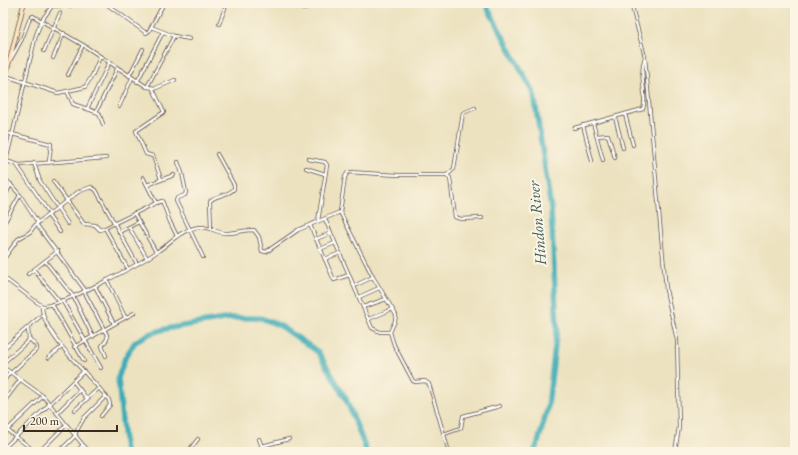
<svg xmlns="http://www.w3.org/2000/svg" width="798" height="455" font-family="'EB Garamond',serif">
<rect width="100%" height="100%" fill="#fcf5e5"/>
<filter id="ink" filterUnits="userSpaceOnUse"><feTurbulence type="fractalNoise" baseFrequency=".025" numOctaves="2"/><feDisplacementMap in="SourceGraphic" scale="8" xChannelSelector="R" yChannelSelector="G"/><feConvolveMatrix kernelMatrix="1 2 1 2 8 2 1 2 1" color-interpolation-filters="sRGB"/></filter>
<filter id="wash" filterUnits="userSpaceOnUse"><feTurbulence type="fractalNoise" baseFrequency=".012" numOctaves="4" result="noise"/><feDisplacementMap in="SourceGraphic" scale="16" xChannelSelector="R" yChannelSelector="G"/><feGaussianBlur stdDeviation="0.9" result="paint"/><feColorMatrix in="noise" values="0 0 0 0 0 0 0 0 0 0 0 0 0 0 0 0 0 1.4 0 .05"/><feComposite in="paint" operator="in"/></filter>
<g filter="url(#wash)">
<rect width="100%" height="100%" fill="#ece2c0"/>
<g fill="none" stroke-linecap="round" stroke-linejoin="round">
<g stroke="#3bacb6" stroke-width="5.5">
<path d="M485,3l49,91 17,115 6,119 -9,78 -10,37 -4,9"/>
<path d="M125,452l-7,-74 7,-20 10,-16 14,-8 16,-5 65,-11h31l20,8 37,26 28,47 21,53"/>
</g>
</g>
</g>
<g filter="url(#ink)">
<g fill="none" stroke-linecap="round" stroke-linejoin="round">
<g stroke="#564636" stroke-width="4">
<g id="street">
<path d="M105,3l41,30 3,-2 15,-28"/>
<path d="M275,3l30,6"/>
<path d="M631,3l14,54 21,233 11,50 2,87 -4,25"/>
<path d="M219,24l8,-21"/>
<path d="M151,27l23,9 16,3"/>
<path d="M44,51l16,-38"/>
<path d="M53,58l11,-25"/>
<path d="M11,59l11,-20 8,-21 3,-2 50,29 64,42 9,1 19,-8"/>
<path d="M68,75l15,-30"/>
<path d="M6,76l52,17 27,-6 7,-11 8,-19"/>
<path d="M129,76l14,-27"/>
<path d="M137,82l26,-50"/>
<path d="M147,87l27,-51"/>
<path d="M153,89l11,23 -28,19 10,23 7,2 8,23"/>
<path d="M67,91l6,13 26,9 4,11"/>
<path d="M119,107l13,-29"/>
<path d="M87,109l22,-46"/>
<path d="M96,112l21,-43"/>
<path d="M625,114l8,31"/>
<path d="M615,117l8,31"/>
<path d="M593,123l10,37"/>
<path d="M583,125l9,36"/>
<path d="M574,128l69,-19c5,-13 -5,-33 2,-52"/>
<path d="M3,133l9,1 39,10 -2,18"/>
<path d="M597,136l11,-1 7,23"/>
<path d="M308,159l17,3 2,3 -9,56"/>
<path d="M3,160l16,5 87,-7"/>
<path d="M6,161l30,-126 6,-15 10,-14h18l7,-3"/>
<path d="M178,162l4,11 4,19 -1,3 -8,3 -1,3 27,56"/>
<path d="M34,163l6,18 28,43"/>
<path d="M17,165l33,49"/>
<path d="M306,168l19,6"/>
<path d="M447,175l7,-6 9,-56 12,-5"/>
<path d="M3,176l17,19 18,28"/>
<path d="M53,181l31,43 11,1 5,5 5,-2"/>
<path d="M147,185l27,-10"/>
<path d="M3,200l8,-16"/>
<path d="M156,203l6,-2 1,2 7,19 7,14"/>
<path d="M340,212l33,65 23,38 -1,6 -5,11 4,13 19,36 2,1 10,-1 4,3 20,68"/>
<path d="M134,213l22,39"/>
<path d="M48,215l12,17"/>
<path d="M325,219l47,109 8,4h10"/>
<path d="M36,224l49,66"/>
<path d="M3,225l17,-30"/>
<path d="M310,225l24,55 15,-5"/>
<path d="M129,227l18,31"/>
<path d="M211,228l-1,-27c7,-7 18,-5 24,-12v-4l-17,-31"/>
<path d="M119,232l20,-10"/>
<path d="M316,239l15,-6"/>
<path d="M320,249l15,-6"/>
<path d="M325,259l15,-6"/>
<path d="M3,260l15,-21 12,-7 6,-8 42,-32 13,-5 5,3 41,74"/>
<path d="M45,261l28,35 20,41"/>
<path d="M128,269l-23,-41 51,-25 -13,-26"/>
<path d="M34,270l25,31"/>
<path d="M28,274l30,-23"/>
<path d="M3,277l39,29c0,29 49,70 67,94l1,5 -9,11"/>
<path d="M107,280l18,37"/>
<path d="M3,284l4,-3"/>
<path d="M354,286l19,-9"/>
<path d="M84,291l23,44v4l-5,7 4,10"/>
<path d="M359,297l20,-9"/>
<path d="M62,300l39,68"/>
<path d="M52,304l32,57"/>
<path d="M42,306c18,1 98,-42 116,-55 11,-7 19,-18 33,-22 17,-6 22,4 35,4 10,0 18,-3 28,-3l5,7 3,14 4,1 32,-22 42,-18 5,-35 3,-5 50,3h49l3,3 5,39 6,2 21,-1"/>
<path d="M363,307l23,-8"/>
<path d="M369,319l23,-10"/>
<path d="M114,324l20,-11"/>
<path d="M74,347l40,-23 -19,-38"/>
<path d="M3,349l39,-34"/>
<path d="M48,358l14,-11"/>
<path d="M3,363l26,-23 -1,-12"/>
<path d="M3,367l40,29 40,49 -7,7"/>
<path d="M11,373l26,-24v-2l-8,-9"/>
<path d="M3,382l7,-10"/>
<path d="M74,382l13,17"/>
<path d="M3,403l17,-23"/>
<path d="M75,410l24,-22"/>
<path d="M57,413l23,-23"/>
<path d="M3,427l33,25"/>
<path d="M3,434l40,-38"/>
<path d="M75,434l9,-16 22,-22"/>
<path d="M444,434l17,-6 2,-12 37,-10"/>
<path d="M259,439l5,13"/>
<path d="M83,445l7,7"/>
<path d="M262,446l27,-7"/>
<path d="M3,449l81,-78"/>
<path d="M39,452l27,-27"/>
<path d="M59,452l17,-17"/>
<path d="M188,452l10,-13"/>
</g>
</g>
<g stroke="#564636" stroke-width="5">
<path id="secondary" d="M3,87l21,-84"/>
</g>
<use href="#street" stroke="#fff" stroke-width="2.5"/>
<use href="#secondary" stroke="#fde5c4" stroke-width="3.5"/>
</g>
</g>
<g text-anchor="middle" dominant-baseline="central" stroke-width="4" stroke-linejoin="round" paint-order="stroke">
<g font-size="16" font-style="italic" fill="#3b5e5b" stroke="#fcf5e5">
<text transform="translate(537 223) rotate(-95)">Hindon River</text>
</g>
</g>
<rect width="798" height="455" fill="none" stroke="#fcf5e5" stroke-width="16"/>
<path d="M24 425v6h93v-6" fill="none" stroke="#3b2a1e" stroke-width="2"/>
<text x="30" y="425" font-size="12" fill="#3b2a1e" stroke="#fcf5e5" stroke-width="3" paint-order="stroke">200 m</text>
</svg>
